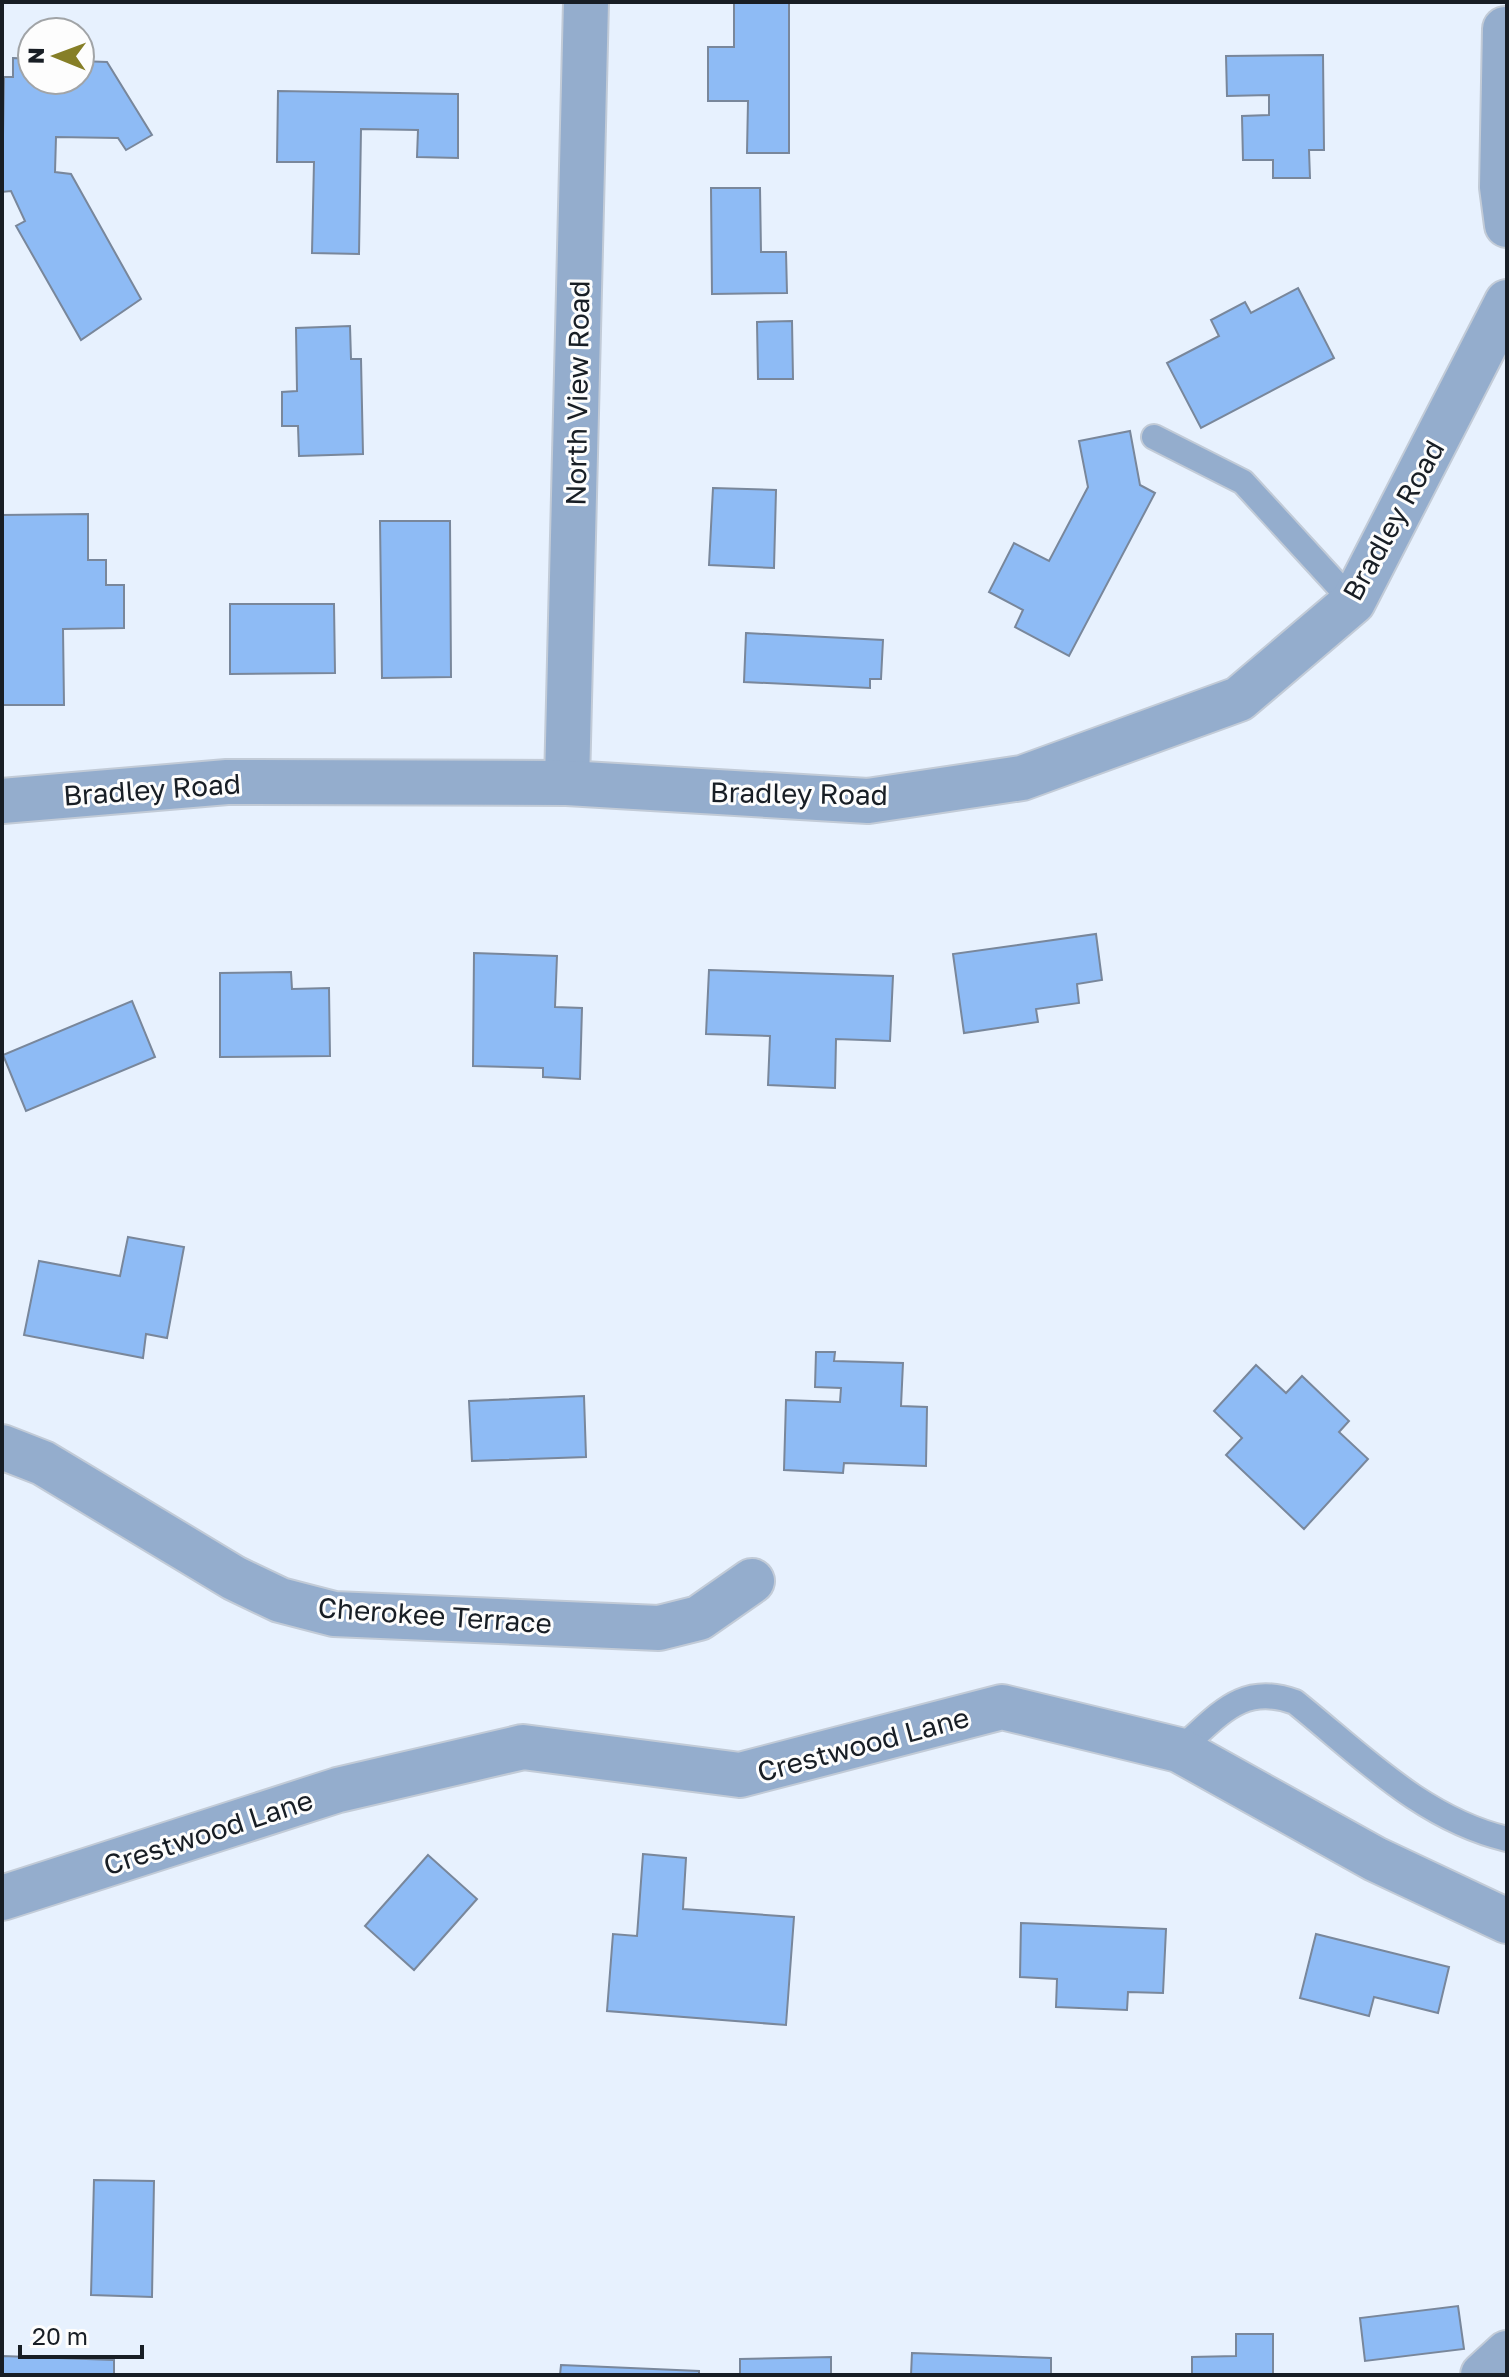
<svg xmlns="http://www.w3.org/2000/svg" width="1509" height="2377" font-family="'Golos Text',sans-serif">
<rect width="100%" height="100%" fill="#e7f1fe"/>
<g fill="#8ebbf5" stroke="#79879b" stroke-width="2">
<path d="M734,2h55v151h-42l1,-52h-40v-54h26z"/>
<path d="M1323,55l1,95h-15l1,28h-37v-18h-30l-1,-44 27,-1v-20l-42,1 -1,-40z"/>
<path d="M13,58l19,1v21h48v-19l27,1 45,73 -26,15 -8,-12 -62,-1 -1,35 16,2 70,125 -60,41 -65,-114 9,-5 -14,-30 -9,1 2,-115h9z"/>
<path d="M278,91l180,3v64l-41,-1 1,-27 -57,-1 -2,125 -47,-1 2,-91h-37z"/>
<path d="M711,188h49l1,64h25l1,41 -75,1z"/>
<path d="M1298,288l36,70 -133,70 -34,-65 52,-27 -8,-16 34,-18 6,11z"/>
<path d="M792,321l1,58h-35l-1,-57z"/>
<path d="M350,326l1,33h10l2,95 -64,2 -1,-30h-16v-34l15,-1 -1,-63z"/>
<path d="M1130,431l10,54 15,8 -86,163 -54,-29 8,-17 -34,-18 25,-49 35,18 39,-74 -9,-46z"/>
<path d="M713,488l63,2 -2,78 -65,-3z"/>
<path d="M88,514v46h18v25h18v43l-61,1 1,76h-62v-190z"/>
<path d="M380,521h70l1,156 -69,1z"/>
<path d="M230,604h104l1,69 -105,1z"/>
<path d="M746,633l137,7 -2,39h-11v9l-126,-6z"/>
<path d="M1096,934l6,46 -25,4 2,19 -43,6 2,13 -74,11 -11,-79z"/>
<path d="M474,953l83,3 -2,51 27,1 -2,71 -37,-2v-9l-70,-2z"/>
<path d="M709,970l184,6 -3,65 -54,-2 -1,49 -67,-3 2,-49 -64,-2z"/>
<path d="M291,972l1,17 37,-1 1,68 -110,1v-84z"/>
<path d="M132,1001l23,56 -129,54 -23,-56z"/>
<path d="M128,1237l56,10 -17,91 -21,-4 -3,24 -119,-23 15,-74 81,15z"/>
<path d="M816,1352h19l-1,9 69,2 -2,43 26,1 -1,59 -82,-3 -1,10 -59,-3 2,-70 54,2 1,-14 -26,-1z"/>
<path d="M1256,1365l30,28 16,-17 47,45 -10,11 29,27 -64,70 -78,-74 16,-17 -28,-27z"/>
<path d="M584,1396l2,61 -114,4 -3,-60z"/>
<path d="M643,1854l43,4 -3,51 111,8 -8,108 -179,-14 6,-77 24,2z"/>
<path d="M428,1855l49,44 -63,71 -49,-44z"/>
<path d="M1021,1923l145,6 -3,64 -35,-1 -1,18 -71,-3 1,-28 -37,-2z"/>
<path d="M1316,1934l133,33 -11,46 -64,-16 -5,19 -69,-18z"/>
<path d="M94,2180l60,1 -2,116 -61,-2z"/>
<path d="M1458,2306l6,43 -99,12 -5,-43z"/>
<path d="M1236,2334h37v41h-81v-18l44,-1z"/>
<path d="M912,2353l139,5v17h-140z"/>
<path d="M2,2356l112,4v15h-112z"/>
<path d="M831,2357v18h-91v-16z"/>
<path d="M561,2365l138,6v4h-139z"/>
</g>
<g fill="none" stroke-linecap="round" stroke-linejoin="round">
<g stroke="#c2cbd7" stroke-width="28">
<g id="service">
<path d="M1154,437l89,45 110,120"/>
<path d="M1179,1750c39,-33 62,-68 116,-48 66,53 127,117 212,137"/>
</g>
</g>
<g stroke="#c2cbd7" stroke-width="48">
<g id="minor">
<path d="M1505,29l-3,158 5,38"/>
<path d="M567,783l19,-781"/>
<path d="M2,801l225,-19 340,1 301,18 154,-23 217,-79 114,-97 154,-300"/>
<path d="M2,1447l41,16 191,115 46,22 54,14 325,14 40,-10 53,-37"/>
<path d="M2,1898l336,-108 185,-43 217,28 262,-68 177,43 196,109 132,62"/>
<path d="M1483,2375l24,-22"/>
</g>
</g>
<use href="#service" stroke="#94adcd" stroke-width="24"/>
<use href="#minor" stroke="#94adcd" stroke-width="44"/>
</g>
<g text-anchor="middle" dominant-baseline="central" stroke-width="6" stroke-linejoin="round" paint-order="stroke">
<g font-size="28" fill="#181e25" stroke="#fdfdfd">
<text transform="translate(577 393) rotate(-89)">North View Road</text>
<text transform="translate(1393 520) rotate(-61)">Bradley Road</text>
<text transform="translate(152 789) rotate(-4)">Bradley Road</text>
<text transform="translate(799 793) rotate(1)">Bradley Road</text>
<text transform="translate(435 1615) rotate(4)">Cherokee Terrace</text>
<text transform="translate(863 1744) rotate(-15)">Crestwood Lane</text>
<text transform="translate(208 1832) rotate(-18)">Crestwood Lane</text>
</g>
</g>
<rect width="1509" height="2377" fill="none" stroke="#181e25" stroke-width="8"/>
<g transform="translate(56 56) rotate(271)"><circle r="38" fill="#fdfdfd" stroke="#a1a4a7" stroke-width="2"/>
<path d="M0-6L14 30L0 20L-14 30Z" fill="#867f27"/>
<text y="-12" font-size="22" font-weight="bold" text-anchor="middle" fill="#181e25">N</text>
</g>
<path d="M20 2345v12h122v-12" fill="none" stroke="#181e25" stroke-width="4"/>
<text x="32" y="2345" font-size="24" fill="#181e25" stroke="#fdfdfd" stroke-width="6" paint-order="stroke">20 m</text>
</svg>
